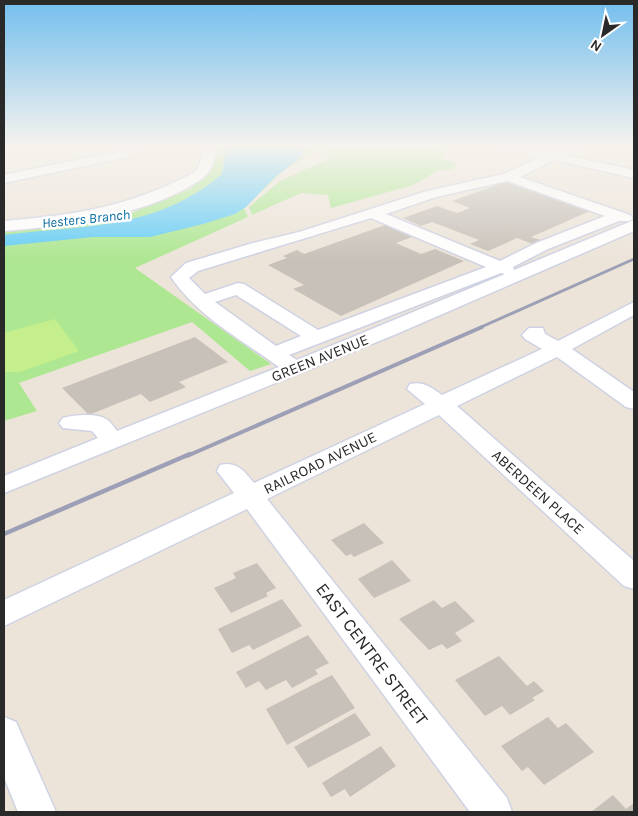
<svg xmlns="http://www.w3.org/2000/svg" width="638" height="816" font-family="Karla,sans-serif">
<rect width="100%" height="100%" fill="#ece4d9"/>
<g fill="#ade792">
<path d="M216,146h99l2,5 -32,18 -41,39 4,9 -113,51 136,96 -21,7 -58,-49 -173,61 18,28 -33,10v-190l89,-7 31,-8 66,-27 21,-19z"/>
<path d="M328,146h103l16,6 -6,6 16,5 -4,6 -16,2 -24,14 -82,23 -3,-13 -27,-2 -49,22 -3,-8 31,-26 51,-23 -7,-7z"/>
</g>
<path fill="#c4ef8c" d="M55,319l24,32 -59,21h-16v-39z"/>
<path fill="#65cdf6" d="M232,146h69l2,3 -1,7 -28,22 -28,29 -11,7 -32,10 -53,13h-57l-89,9v-11c80,-10 153,-5 218,-61l3,-19z"/>
<g fill="#c7c1b9">
<path d="M505,182l85,29 -59,26 10,3 -8,4 -16,-6 -29,13 -18,-7 9,-4 -47,-18 -11,4 -18,-8 34,-12 20,7 13,-5 -18,-7z"/>
<path d="M385,225l27,12 -16,6 25,11 14,-5 29,12 -123,55 -48,-27 11,-4 -36,-20 19,-7 -4,-2 14,-6 7,4z"/>
<path d="M195,337l33,25 -49,20 7,5 -36,15 -9,-8 -52,21 -27,-27z"/>
<path d="M364,523l20,20 -30,14 -3,-3 -5,2 -15,-16z"/>
<path d="M392,560l19,21 -37,17 -16,-19z"/>
<path d="M257,563l19,25 -10,5 2,3 -37,17 -17,-25 22,-10 -3,-5z"/>
<path d="M282,599l20,27 -49,24 -4,-5 -17,8 -14,-24z"/>
<path d="M434,600l8,8 13,-7 20,20 -20,12 7,8 -15,8 -5,-5 -13,6 -30,-31z"/>
<path d="M308,635l21,28 -14,7 3,4 -26,14 -6,-8 -20,10 -7,-9 -13,7 -10,-16z"/>
<path d="M499,656l28,30 7,-5 10,10 -12,7 3,2 -25,15 -8,-9 -17,10 -30,-36z"/>
<path d="M332,675l23,33 -68,37 -21,-36z"/>
<path d="M355,713l16,22 -63,33 -14,-21z"/>
<path d="M548,717l10,11 8,-5 28,29 -50,33 -16,-18 -6,4 -21,-25z"/>
<path d="M381,746l15,20 -46,31 -5,-8 -14,8 -9,-14z"/>
<path d="M613,795l13,14 8,-6v9h-43z"/>
</g>
<g fill="none" stroke-linecap="round" stroke-linejoin="round">
<g stroke="#cfd2e3" stroke-width="3">
<g id="minor">
<path d="M129,146h12v3l-14,8 -123,26v-8l119,-25z"/>
<path d="M206,146h12c-3,9 -5,21 -11,28 -6,7 -15,10 -22,15 -55,29 -120,37 -181,42v-10c71,-6 125,-14 189,-48l4,-3z"/>
<path d="M499,146h23l29,6 14,-6h16l-16,9 69,15v8l-80,-18 -34,17 110,38 3,3 -3,3h-11l-71,28 -35,18 1,3 120,-50v11l-240,104 -390,158v-17l94,-38 -6,-7 -29,-3 -4,-5 4,-5c11,-3 33,-5 43,1 4,2 8,8 11,12l162,-64c-37,-27 -82,-51 -108,-90l15,-14 67,-20 46,-11 128,-41 77,-17 36,-17 -39,-8zM507,181l98,35 -69,27 -36,18 -114,-47 50,-17zM371,218l115,49 -168,63 -74,-46 -6,-1 -33,11 -16,-16 9,-7zM501,273l4,1 -208,86 -8,-5zM236,295l65,41 -25,10 -61,-44z"/>
<path d="M634,302v13l-62,34 62,43v17l-8,-2 -69,-50 -100,49 177,155v28l-10,-3 -185,-171 -172,84 240,299 5,14h-42l-223,-303 -243,117v-26l230,-107 -17,-22 3,-6c17,-4 24,6 34,18l171,-79 -18,-15 3,-5c14,-3 22,4 32,11l100,-46 -17,-10 -3,-4 7,-7h14l2,6 13,7z"/>
<path d="M4,717l12,5 40,90h-38l-14,-35z"/>
</g>
</g>
<use href="#minor" fill="#fff" fill-rule="evenodd"/>
<path stroke="#9c9fb5" stroke-width="3" d="M479,328l155,-69"/>
<path stroke="#9c9fb5" stroke-width="4" d="M187,456l295,-129"/>
<path stroke="#9c9fb5" stroke-width="4.5" d="M4,534l186,-80"/>
</g>
<linearGradient id="sky" x2="0" y2="1"><stop stop-color="#73beee"/><stop offset="0.56" stop-color="#f6f3ee"/><stop offset="1" stop-color="#f6f3ee" stop-opacity="0"/></linearGradient>
<rect width="638" height="260" fill="url(#sky)"/>
<g text-anchor="middle" dominant-baseline="central" stroke-width="5" stroke-linejoin="round" paint-order="stroke">
<g font-size="14" font-style="italic" fill="#0469a1" stroke="#fff">
<text transform="translate(86 219) rotate(-6)">Hesters Branch</text>
</g>
<g font-size="15" fill="#292929" stroke="#fff">
<text transform="translate(320 358) rotate(-22)">GREEN AVENUE</text>
<text transform="translate(320 463) rotate(-26)">RAILROAD AVENUE</text>
<text transform="translate(538 492) rotate(42)">ABERDEEN PLACE</text>
</g>
<g font-size="18" fill="#292929" stroke="#fff">
<text transform="translate(372 654) rotate(53)">EAST CENTRE STREET</text>
</g>
</g>
<rect width="638" height="816" fill="none" stroke="#292929" stroke-width="10"/>
<g transform="translate(603 35) rotate(213)" stroke="#ffffff" stroke-width="4" paint-order="stroke">
<path d="M0-4L9 19L0 12L-9 19Z" fill="#292929"/>
<text y="-8" font-size="14" font-weight="bold" text-anchor="middle" fill="#292929">N</text>
</g>
</svg>
